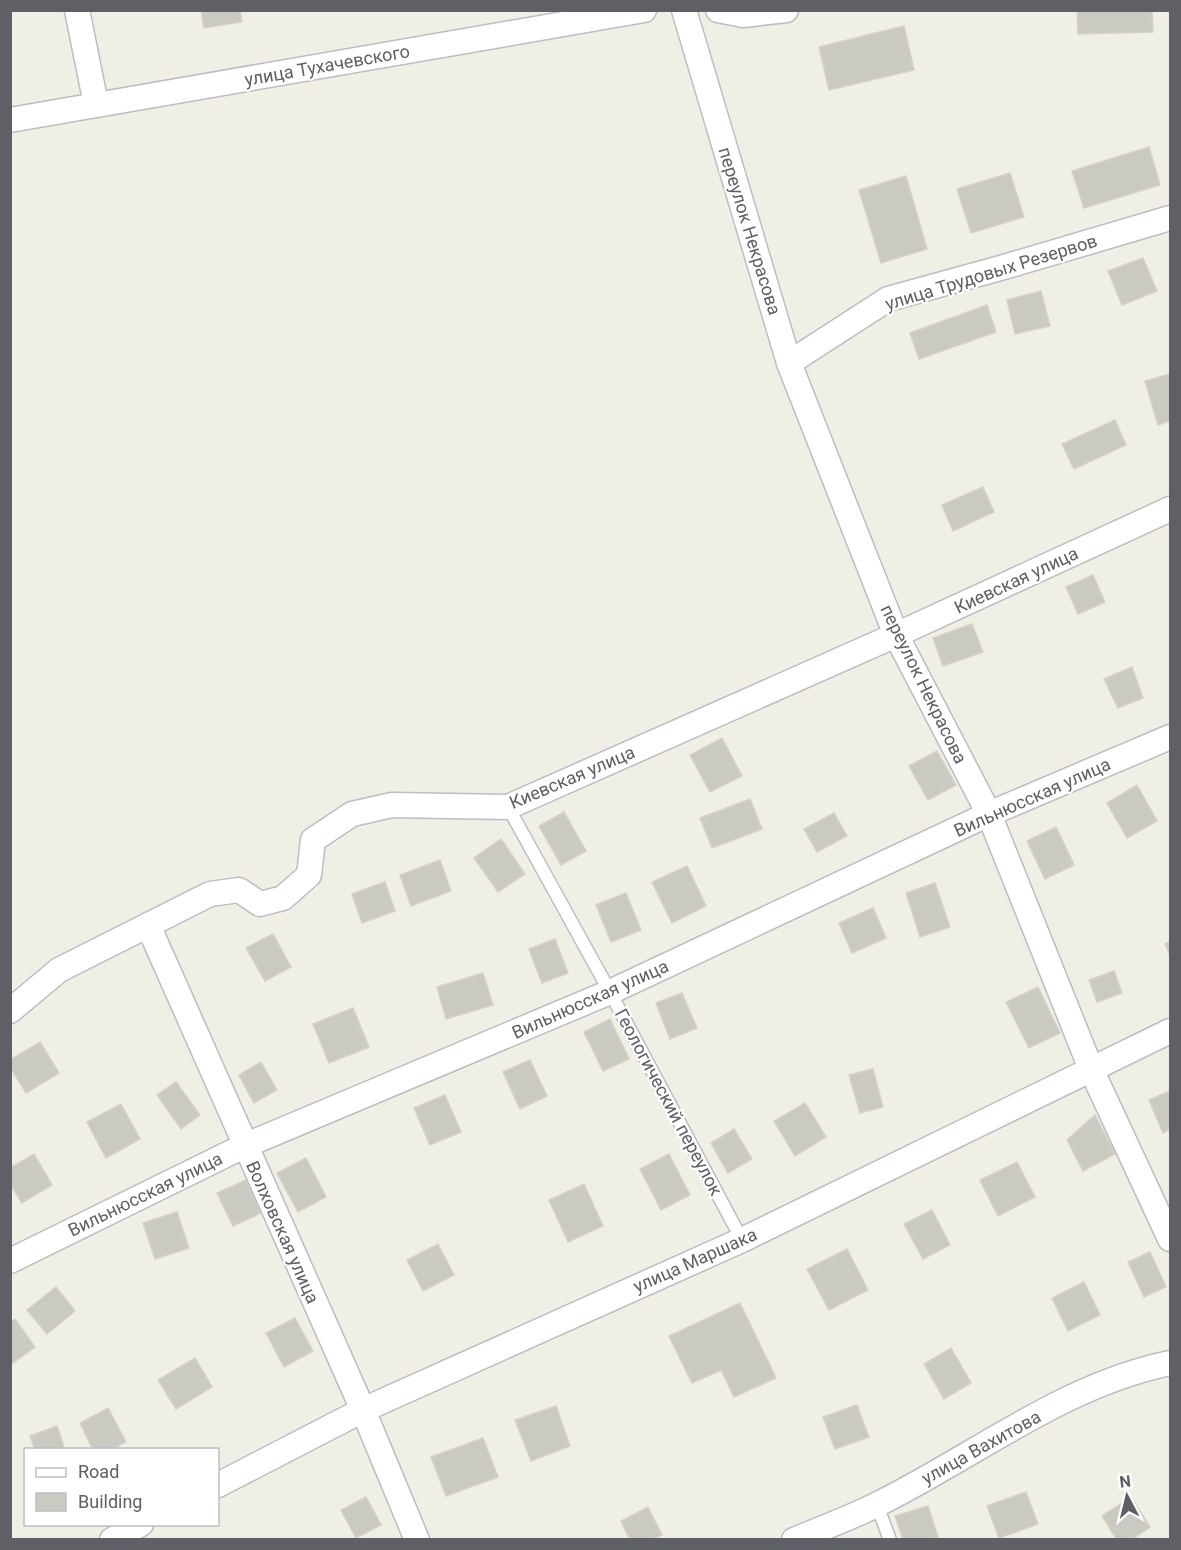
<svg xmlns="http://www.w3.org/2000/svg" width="1181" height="1550" font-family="Roboto,sans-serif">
<rect width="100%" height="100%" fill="#f0efe6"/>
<g fill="#cbcac2" stroke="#d5d2c5" stroke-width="1.5">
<path d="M201,10h39l2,12 -38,6z"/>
<path d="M1077,10h75l1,22 -75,2z"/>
<path d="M904,26l10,44 -85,20 -10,-43z"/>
<path d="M1149,147l11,38 -76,23 -12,-37z"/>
<path d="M1010,173l14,44 -53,16 -14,-44z"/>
<path d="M906,176l21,73 -46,14 -22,-73z"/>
<path d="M1143,258l14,33 -35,14 -14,-34z"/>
<path d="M1041,291l9,35 -35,8 -8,-34z"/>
<path d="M987,305l9,27 -77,27 -9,-26z"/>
<path d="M1170,374v47l-12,4 -13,-44z"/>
<path d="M1115,420l11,25 -52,24 -12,-25z"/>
<path d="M983,487l11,25 -41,19 -11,-26z"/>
<path d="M1093,575l12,27 -27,12 -12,-27z"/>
<path d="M972,624l11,28 -40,14 -10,-28z"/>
<path d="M1132,667l11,31 -25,10 -14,-29z"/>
<path d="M722,738l20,38 -32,16 -20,-37z"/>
<path d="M937,751l19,34 -28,15 -19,-34z"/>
<path d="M1137,785l20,36 -30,17 -20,-35z"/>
<path d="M750,799l12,30 -50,19 -12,-30z"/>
<path d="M564,812l22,39 -25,14 -22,-39z"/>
<path d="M834,813l13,23 -30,16 -13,-23z"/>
<path d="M1056,827l18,38 -29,14 -18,-38z"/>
<path d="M501,839l24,35 -27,18 -24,-34z"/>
<path d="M440,860l11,31 -40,15 -11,-31z"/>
<path d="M687,866l19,40 -34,17 -20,-41z"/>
<path d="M385,882l10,29 -33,12 -10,-29z"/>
<path d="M935,883l15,44 -30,10 -14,-44z"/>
<path d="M626,893l15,37 -30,12 -15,-37z"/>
<path d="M873,908l13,30 -34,15 -13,-30z"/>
<path d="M273,934l18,33 -26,14 -19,-33z"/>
<path d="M555,939l13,34 -26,10 -13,-34z"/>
<path d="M1170,941v14l-5,-11z"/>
<path d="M1114,971l8,22 -25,9 -8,-22z"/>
<path d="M483,973l10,32 -47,14 -9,-32z"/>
<path d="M1038,987l22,46 -31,15 -23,-46z"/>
<path d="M682,993l15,35 -27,11 -14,-36z"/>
<path d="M353,1008l16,39 -40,16 -16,-39z"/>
<path d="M610,1019l19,40 -26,12 -19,-39z"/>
<path d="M40,1042l19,31 -33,20 -16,-26v-7z"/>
<path d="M530,1060l17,36 -27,13 -17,-37z"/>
<path d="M261,1062l16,28 -23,13 -15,-28z"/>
<path d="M873,1069l10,38 -23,6 -11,-38z"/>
<path d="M176,1082l24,33 -19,14 -24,-34z"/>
<path d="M1170,1091v38l-7,4 -14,-33z"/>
<path d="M445,1095l16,37 -31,13 -16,-37z"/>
<path d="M805,1103l21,34 -31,19 -21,-35z"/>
<path d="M121,1104l19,35 -34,19 -19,-36z"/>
<path d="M1095,1115l20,39 -32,17 -16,-31z"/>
<path d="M734,1129l18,30 -24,14 -17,-30z"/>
<path d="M34,1154l18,31 -30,18 -12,-20v-15z"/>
<path d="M669,1154l21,41 -29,15 -21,-41z"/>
<path d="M306,1158l20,39 -28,15 -21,-39z"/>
<path d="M1017,1162l18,35 -37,19 -18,-36z"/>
<path d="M246,1180l15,33 -28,13 -16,-33z"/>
<path d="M584,1184l19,42 -35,16 -19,-42z"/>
<path d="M932,1210l18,35 -27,14 -19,-35z"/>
<path d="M177,1212l12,36 -34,11 -12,-36z"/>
<path d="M438,1244l16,31 -31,16 -16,-31z"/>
<path d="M847,1249l21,41 -39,20 -22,-41z"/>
<path d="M1150,1252l16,35 -22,10 -16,-35z"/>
<path d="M1084,1282l16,33 -32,16 -16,-33z"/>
<path d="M56,1287l19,24 -28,23 -20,-24z"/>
<path d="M740,1303l36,75 -42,19 -13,-27 -29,13 -23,-47z"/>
<path d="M295,1318l18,33 -29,16 -18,-34z"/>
<path d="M15,1319l20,28 -25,18v-42z"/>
<path d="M951,1348l20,35 -27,16 -20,-35z"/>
<path d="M195,1358l17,29 -36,22 -18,-29z"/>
<path d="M857,1405l12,32 -34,12 -12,-32z"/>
<path d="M556,1406l14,40 -39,15 -16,-41z"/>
<path d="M108,1408l18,34 -15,8h-18l-13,-27z"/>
<path d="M57,1426l8,24h-30l-5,-14z"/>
<path d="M483,1438l15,39 -52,19 -15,-39z"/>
<path d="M1026,1492l12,32 -39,14 -12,-32z"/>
<path d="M366,1497l15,28 -25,13 -15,-28z"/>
<path d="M1131,1497l19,30 -19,13h-14l-15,-24z"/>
<path d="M928,1506l10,31 -7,3h-28l-8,-24z"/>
<path d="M648,1507l14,28 -10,5h-22l-9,-19z"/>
</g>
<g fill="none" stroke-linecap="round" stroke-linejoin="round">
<g stroke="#bbbdc2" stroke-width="15">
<g id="service">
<path d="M508,807l102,185 132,248"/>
<path d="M877,1505l13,35"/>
</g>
</g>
<g stroke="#bbbdc2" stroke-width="27">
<g id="minor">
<path d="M77,10l19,94"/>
<path d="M684,10l105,353 107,272 93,179 102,255 79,170"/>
<path d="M718,10l25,5 43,-5"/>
<path d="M10,120l634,-110"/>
<path d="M789,363l99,-64 116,-32 166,-49"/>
<path d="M148,925l215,485 54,130"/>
<path d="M10,1011l49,-41 151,-76 29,-4 21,14 23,-6 26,-23 4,-35 39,-26 40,-9 116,2 388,-172 274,-126"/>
<path d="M10,1261l234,-115 366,-154 379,-178 181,-77"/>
<path d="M218,1485l145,-75 379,-170 428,-209"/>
<path d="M112,1540l29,-16"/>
<path d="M794,1540c28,-12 57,-22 84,-36 97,-48 185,-119 292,-141"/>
</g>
</g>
<use href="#service" stroke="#fff" stroke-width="12"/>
<use href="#minor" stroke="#fff" stroke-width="24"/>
</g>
<g text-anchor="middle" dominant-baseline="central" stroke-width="4.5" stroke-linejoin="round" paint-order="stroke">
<g font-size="18" fill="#5e6066" stroke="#fff">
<text transform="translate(327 65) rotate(-10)">улица Тухачевского</text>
<text transform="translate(750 231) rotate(73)">переулок Некрасова</text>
<text transform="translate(991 272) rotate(-17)">улица Трудовых Резервов</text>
<text transform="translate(1016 580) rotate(-25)">Киевская улица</text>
<text transform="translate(924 684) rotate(64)">переулок Некрасова</text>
<text transform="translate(572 777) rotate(-23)">Киевская улица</text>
<text transform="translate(1032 797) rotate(-24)">Вильнюсская улица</text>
<text transform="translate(590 999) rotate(-24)">Вильнюсская улица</text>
<text transform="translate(669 1102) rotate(62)">Геологический переулок</text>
<text transform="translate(145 1194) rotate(-26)">Вильнюсская улица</text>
<text transform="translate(283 1232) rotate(66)">Волховская улица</text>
<text transform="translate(695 1260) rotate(-24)">улица Маршака</text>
<text transform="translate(981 1447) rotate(-29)">улица Вахитова</text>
</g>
</g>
<rect width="1181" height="1550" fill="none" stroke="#5e6066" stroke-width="24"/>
<rect x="24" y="1448" width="195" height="78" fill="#ffffff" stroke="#bfbfc2" stroke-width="1.5"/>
<rect x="36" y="1468" width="30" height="9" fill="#ffffff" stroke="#bfbfc2" stroke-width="1.5"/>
<text x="78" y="1478" font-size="18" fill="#5e6066">Road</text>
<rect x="36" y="1493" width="30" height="18" fill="#cbcac2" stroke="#bfbfc2" stroke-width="1.5"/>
<text x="78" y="1508" font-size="18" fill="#5e6066">Building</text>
<g transform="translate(1127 1496) rotate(353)" stroke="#ffffff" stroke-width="4.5" paint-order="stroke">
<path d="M0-4.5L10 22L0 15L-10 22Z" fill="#5e6066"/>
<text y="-9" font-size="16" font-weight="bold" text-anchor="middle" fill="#5e6066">N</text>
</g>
</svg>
